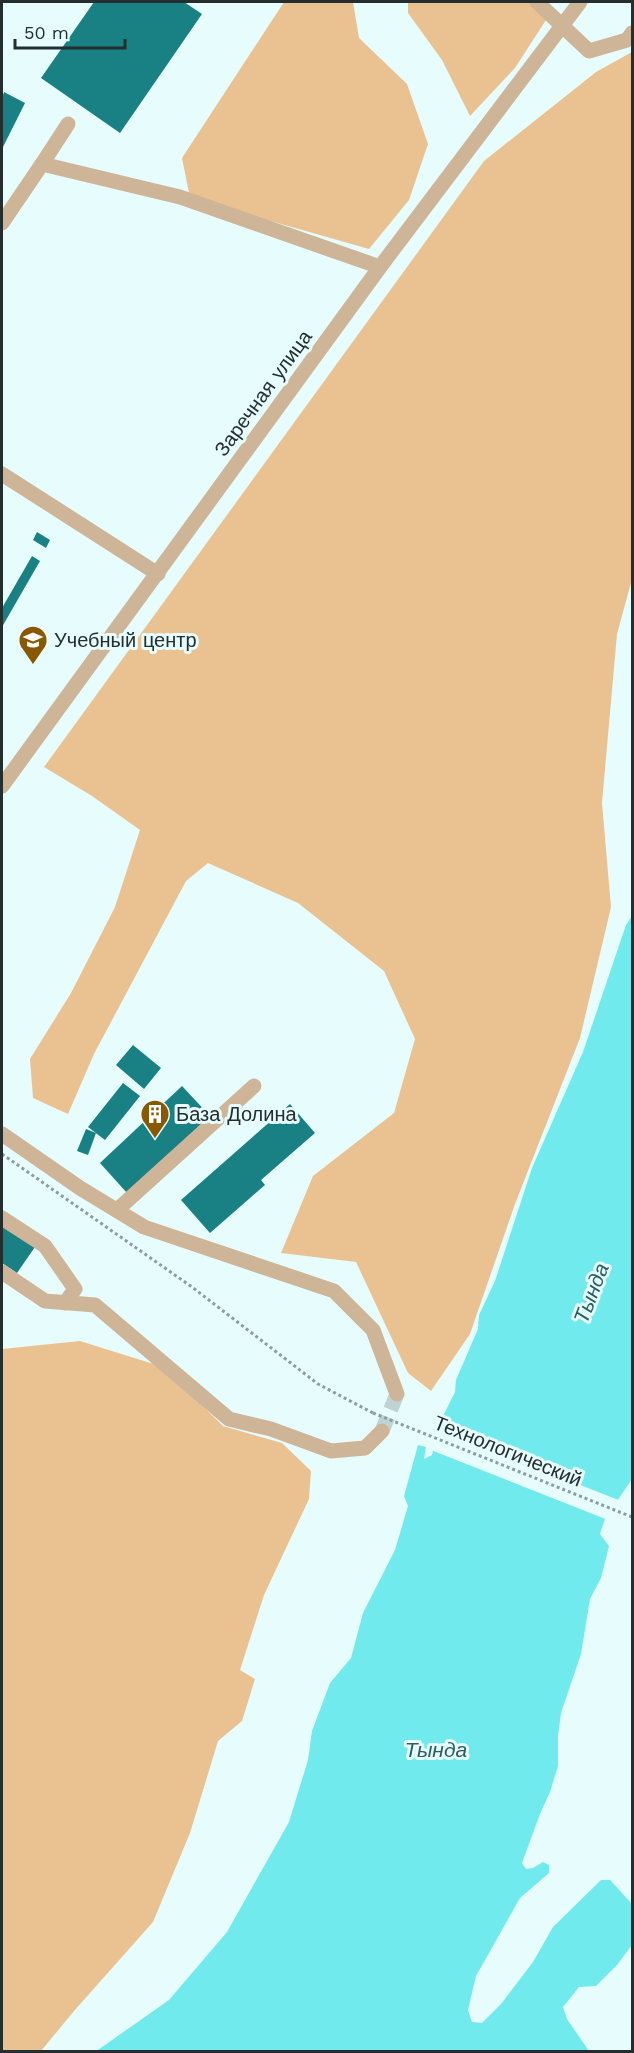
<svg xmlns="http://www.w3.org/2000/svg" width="634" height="2053" font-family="'Work Sans',sans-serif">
<rect width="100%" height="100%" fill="#e6fcfd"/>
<g fill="#eac292">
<path d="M284,2h69l6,36 48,46 21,60 -19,56 -40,49 -179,-51 -8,-40z"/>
<path d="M408,2h123l15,18 -31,48 -45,48 -28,-56 -34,-47z"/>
<path d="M632,52v527l-15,55 -15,169 9,104 -31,131 -65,166 -45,130 -39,57 -23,-18 -52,-111 -75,-9 32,-77 81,-63 21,-74 -31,-68 -86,-68 -90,-40 -22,18 -92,173 -26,60 -35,-16 -3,-39 41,-66 44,-86 25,-77 -48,-34 -48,-29 440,-606 112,-89z"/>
<path d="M80,1341l83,26 60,59 59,17 29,28 -2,28 -45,96 -24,75 15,9 -13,42 -24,20 -28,92 -37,89 -79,89 -33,40h-39v-702z"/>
</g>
<path fill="#71eaee" d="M632,916v563l-27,40 -5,15 9,12 -8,32 -11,21 -9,55 -20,59 -3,23v30l-8,26 -10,22 -18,49 4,6 7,-1 10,-6 6,3v8l-29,25 -44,78 -8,34 4,12 10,1 19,-19 32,-42 20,-35 48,-47h9l22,24v41l-15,20 -21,21 -17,1 -16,20 4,12 22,32 -494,1 74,-52 58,-68 62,-110 19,-62 4,-29 18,-48 21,-25 12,-45 32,-63 13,-44 -4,-10 14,-51 8,2 -2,12 8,-4 8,-33 15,-30 1,-12 22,-51 1,-14 16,-34 37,-113 51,-116 43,-127z"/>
<path fill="#e6fcfd" d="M436,1428l185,73 -13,19 -177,-70z"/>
<g fill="#198083">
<path d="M94,2h90l18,12 -82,119 -79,-55z"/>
<path d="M4,92l21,11 -23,46v-51z"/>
<path d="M37,532l13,8 -4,8 -13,-8z"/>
<path d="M32,556l8,5 -38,66v-19z"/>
<path d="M133,1045l28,23 -17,21 -28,-24z"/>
<path d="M123,1083l17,13 -35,44 -17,-13z"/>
<path d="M182,1086l28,30 -83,77 -27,-30z"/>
<path d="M290,1104l25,29 -54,47 4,5 -55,48 -29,-33z"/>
<path d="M86,1129l10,4 -8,22 -11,-4z"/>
<path d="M2,1221l35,23 -20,29 -15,-10z"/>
</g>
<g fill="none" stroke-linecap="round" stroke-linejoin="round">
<path stroke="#bfd3d4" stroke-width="15" stroke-dasharray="15 8" stroke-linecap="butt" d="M382,1431l15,-37"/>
<path stroke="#8d9d9e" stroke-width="3" stroke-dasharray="3 3" stroke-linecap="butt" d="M2,1154l190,133 126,97 55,29"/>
<g stroke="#ceb598" stroke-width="15">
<path d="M537,2l52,49 38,-11 5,-7"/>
<path d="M42,164l26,-40"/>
<path d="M2,223l40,-59 138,33 200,70"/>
<path d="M2,474l156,100"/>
<path d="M2,786l378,-519 200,-265"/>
<path d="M2,1134l78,54 64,39 190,64 39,39 24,64"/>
<path d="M117,1210l137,-124"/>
<path d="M2,1218l43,28 30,43 -10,14"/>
<path d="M2,1272l43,29 50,4 134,114 42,10 60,22 34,-3 17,-17"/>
</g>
<path stroke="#8d9d9e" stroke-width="3" stroke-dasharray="3 3" stroke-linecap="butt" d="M373,1413l259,104"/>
</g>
<defs>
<g id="university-pin" transform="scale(1.5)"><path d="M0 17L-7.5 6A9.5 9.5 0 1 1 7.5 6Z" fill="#8b5802" stroke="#e6fcfd"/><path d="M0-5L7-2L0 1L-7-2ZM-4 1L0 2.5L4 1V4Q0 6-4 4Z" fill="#fff"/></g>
<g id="building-pin" transform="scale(1.5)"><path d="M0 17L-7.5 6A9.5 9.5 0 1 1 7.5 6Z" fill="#8b5802" stroke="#e6fcfd"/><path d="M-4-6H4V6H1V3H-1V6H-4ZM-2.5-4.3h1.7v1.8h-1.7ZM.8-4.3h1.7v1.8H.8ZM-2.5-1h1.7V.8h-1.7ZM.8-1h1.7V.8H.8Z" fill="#fff"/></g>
</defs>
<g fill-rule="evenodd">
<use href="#university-pin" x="33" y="640"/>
<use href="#building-pin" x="155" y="1114"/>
</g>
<g text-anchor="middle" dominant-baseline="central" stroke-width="6" stroke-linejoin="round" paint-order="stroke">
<g font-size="20" fill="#252e2e" stroke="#e6fcfd">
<text transform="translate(263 393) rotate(-54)">Заречная улица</text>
<text transform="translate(508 1451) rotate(22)">Технологический</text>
</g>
<g font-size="20" fill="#252e2e" stroke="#e6fcfd" text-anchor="start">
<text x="54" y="640">Учебный центр</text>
<text x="176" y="1114">База Долина</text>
</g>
<g font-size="21" font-style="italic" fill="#2a5e60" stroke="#e6fcfd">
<text transform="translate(591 1293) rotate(-69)">Тында</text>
<text x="436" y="1749">Тында</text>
</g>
</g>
<rect width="634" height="2053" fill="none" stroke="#252e2e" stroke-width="6"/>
<path d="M15 39v9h110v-9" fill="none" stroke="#252e2e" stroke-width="3"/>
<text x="24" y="39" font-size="18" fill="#252e2e" stroke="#e6fcfd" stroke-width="4.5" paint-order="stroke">50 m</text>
</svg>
